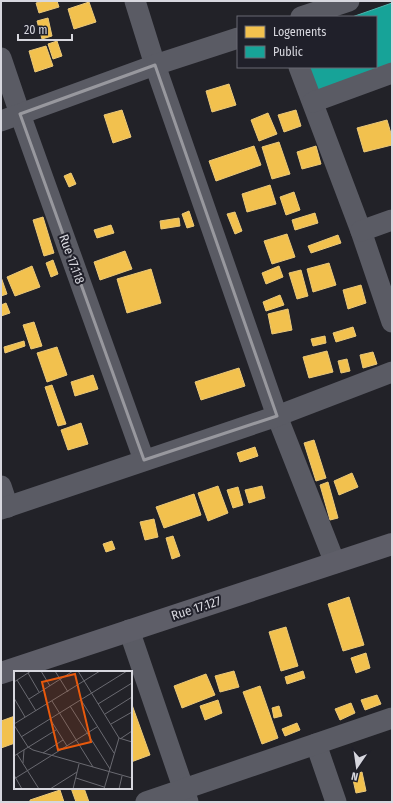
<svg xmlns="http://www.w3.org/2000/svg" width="393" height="803" font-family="'Fira Sans Condensed',sans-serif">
<rect width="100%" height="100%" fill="#222228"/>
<g fill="#f2c14e" stroke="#eac879">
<path d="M44,1h13l2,6 -20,6 -3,-10z"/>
<path d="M89,2l7,20 -22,7 -6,-20z"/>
<path d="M48,18l4,18 -10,3 -5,-18z"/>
<path d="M57,41l5,15 -9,3 -5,-15z"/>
<path d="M46,46l7,20 -18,6 -6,-21z"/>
<path d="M229,84l7,21 -24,7 -6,-21z"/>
<path d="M122,110l9,27 -18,6 -9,-28z"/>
<path d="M296,110l5,16 -17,6 -6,-17z"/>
<path d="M268,113l9,21 -18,7 -8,-21z"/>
<path d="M387,120l5,17v8l-28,7 -7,-24z"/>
<path d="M279,142l11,32 -18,5 -10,-32z"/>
<path d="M254,146l7,19 -45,16 -7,-20z"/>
<path d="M316,146l5,18 -19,5 -5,-17z"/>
<path d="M71,173l5,11 -7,3 -5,-11z"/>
<path d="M270,185l6,19 -29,8 -5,-18z"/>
<path d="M294,192l6,18 -14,5 -6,-18z"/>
<path d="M189,211l5,15 -7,2 -5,-14z"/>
<path d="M235,212l7,19 -7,3 -8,-20z"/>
<path d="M315,213l3,10 -23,7 -3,-10z"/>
<path d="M43,217l11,36 -10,3 -11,-36z"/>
<path d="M179,218l1,8 -19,3 -1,-8z"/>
<path d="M111,225l3,8 -17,5 -3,-8z"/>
<path d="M287,234l8,23 -23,7 -8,-23z"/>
<path d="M338,235l3,8 -30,10 -3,-7z"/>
<path d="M125,251l7,18 -32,11 -6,-18z"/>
<path d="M53,260l5,14 -7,3 -5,-14z"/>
<path d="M329,263l7,22 -23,7 -6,-23z"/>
<path d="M32,266l8,21 -25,9 -8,-19z"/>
<path d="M279,266l4,11 -17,7 -4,-11z"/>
<path d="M151,269l10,34 -34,10 -10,-34z"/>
<path d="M301,270l7,26 -11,3 -8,-26z"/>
<path d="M1,277l6,17 -6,2z"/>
<path d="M361,285l5,18 -18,6 -5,-19z"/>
<path d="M280,295l4,10 -18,6 -3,-9z"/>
<path d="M6,303l4,10 -9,3v-11z"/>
<path d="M288,309l4,21 -20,4 -4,-20z"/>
<path d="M34,322l8,24 -11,3 -8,-24z"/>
<path d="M353,327l3,9 -20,6 -3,-9z"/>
<path d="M325,336l1,7 -13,3 -2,-7z"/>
<path d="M24,341l1,5 -20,7 -1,-6z"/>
<path d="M57,347l10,28 -20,7 -10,-29z"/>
<path d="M327,351l6,21 -24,6 -6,-21z"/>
<path d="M373,352l4,12 -14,4 -3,-13z"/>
<path d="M347,359l3,12 -9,2 -3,-12z"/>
<path d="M239,368l6,18 -44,14 -6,-18z"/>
<path d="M93,375l5,14 -23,7 -4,-14z"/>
<path d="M52,385l14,39 -8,2 -13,-39z"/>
<path d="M81,423l7,21 -20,6 -7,-20z"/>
<path d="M314,440l12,38 -10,3 -12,-38z"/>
<path d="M255,447l3,9 -18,6 -3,-9z"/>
<path d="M352,473l6,14 -19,8 -5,-14z"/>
<path d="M328,482l10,36 -8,2 -10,-35z"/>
<path d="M218,486l10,27 -20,8 -10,-28z"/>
<path d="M262,486l3,12 -16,5 -4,-13z"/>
<path d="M238,487l5,18 -10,3 -6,-18z"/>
<path d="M194,494l7,21 -37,13 -8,-21z"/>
<path d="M154,519l4,18 -13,3 -5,-18z"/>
<path d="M173,536l7,20 -8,3 -6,-21z"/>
<path d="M112,541l3,8 -9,3 -3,-8z"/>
<path d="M349,597l15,48 -21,6 -15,-47z"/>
<path d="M286,627l12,39 -17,5 -12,-39z"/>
<path d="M366,653l4,15 -14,5 -5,-15z"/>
<path d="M234,671l5,16 -19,5 -5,-16z"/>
<path d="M303,671l2,7 -18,6 -2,-7z"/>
<path d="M206,674l9,21 -33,13 -8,-22z"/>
<path d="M260,686l18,52 -16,6 -19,-52z"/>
<path d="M377,695l4,9 -16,6 -4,-10z"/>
<path d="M218,700l4,13 -17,7 -5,-14z"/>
<path d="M131,702l19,53 -19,7z"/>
<path d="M351,703l4,10 -15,7 -5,-11z"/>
<path d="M279,706l3,10 -8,2 -2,-10z"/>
<path d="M15,716v27l-14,5v-27z"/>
<path d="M297,723l3,7 -15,6 -3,-7z"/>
<path d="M362,772l4,19 -10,2 -4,-18z"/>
<path d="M71,788h13l5,14h-13z"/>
<path d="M60,790l4,12h-34v-2z"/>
</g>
<path fill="#17a398" stroke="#51b3ad" d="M392,3v65l-74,26 -10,-27h68v-50h-24z"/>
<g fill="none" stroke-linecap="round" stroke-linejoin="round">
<g stroke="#5a5b64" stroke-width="21">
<path d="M135,1l20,64 122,351 58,147"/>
<path d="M301,17l48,-16"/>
<path d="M1,58l19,56 124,346"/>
<path d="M299,67l62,164 31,91"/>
<path d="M313,102l79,-29"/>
<path d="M1,121l154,-56 83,-27"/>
<path d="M361,231l31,-11"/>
<path d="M1,486l7,21"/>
<path d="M1,509l276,-93 115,-44"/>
<path d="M129,630l59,172"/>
<path d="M316,744l20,58"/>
<path d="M146,802l246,-84"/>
</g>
<path stroke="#5e5e68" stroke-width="22" d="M1,673l391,-129"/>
</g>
<path fill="none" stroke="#98989e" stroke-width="3" stroke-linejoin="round" d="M155,65l122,351 -133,44 -124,-346z"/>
<g text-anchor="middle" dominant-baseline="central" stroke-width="4" stroke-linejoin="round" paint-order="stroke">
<g font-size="13" fill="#d7d7de" stroke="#20202a">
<text transform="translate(72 259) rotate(70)">Rue 17.118</text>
<text transform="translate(196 608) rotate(-18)">Rue 17.127</text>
</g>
</g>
<g transform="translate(14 671)">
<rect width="118" height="118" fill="#222228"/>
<path fill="none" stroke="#6a6a71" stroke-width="1" d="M27,0l9,15M41,0l13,21M64,0l41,67 13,4M14,2l11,19M3,9l19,31M0,11l17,-11M0,27l11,19M15,28l44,-28M67,29l33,53M38,30l41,66M84,33l34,-21M56,35l40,63M91,43l27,-17M36,48l17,27M0,53l86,-53M97,53l21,-12M0,54l14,22 5,3 99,28M7,66l106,-66M106,68l12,-8M29,82l20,-13M3,83l22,35M0,85l42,-26M9,92l1,-13M0,104l8,14M62,107l28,9M0,108l83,-52M36,118l27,-17M59,118l6,-25M90,118l15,-51M105,118l3,-13"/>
<path fill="#e8590c" fill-opacity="0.15" stroke="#e8590c" stroke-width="2" d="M61,3l16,68 -33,8 -16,-68z"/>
<rect width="118" height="118" fill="none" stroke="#d7d7de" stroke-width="2"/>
</g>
<rect width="393" height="803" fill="none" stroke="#d7d7de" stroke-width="4"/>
<rect x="237" y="16" width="140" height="52" fill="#20202a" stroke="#696972"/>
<rect x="245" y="26" width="20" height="12" fill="#f2c14e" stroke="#696972"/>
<text x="273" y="36" font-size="12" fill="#d7d7de">Logements</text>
<rect x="245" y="46" width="20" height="12" fill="#17a398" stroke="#696972"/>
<text x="273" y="56" font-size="12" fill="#d7d7de">Public</text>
<g transform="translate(357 767) rotate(193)" stroke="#20202a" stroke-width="3" paint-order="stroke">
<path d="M0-3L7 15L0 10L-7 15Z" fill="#d7d7de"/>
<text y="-6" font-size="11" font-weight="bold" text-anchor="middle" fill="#d7d7de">N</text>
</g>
<path d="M18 34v6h54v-6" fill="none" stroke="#d7d7de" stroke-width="2"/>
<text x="24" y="34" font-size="12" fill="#d7d7de" stroke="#20202a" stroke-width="3" paint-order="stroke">20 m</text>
</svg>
